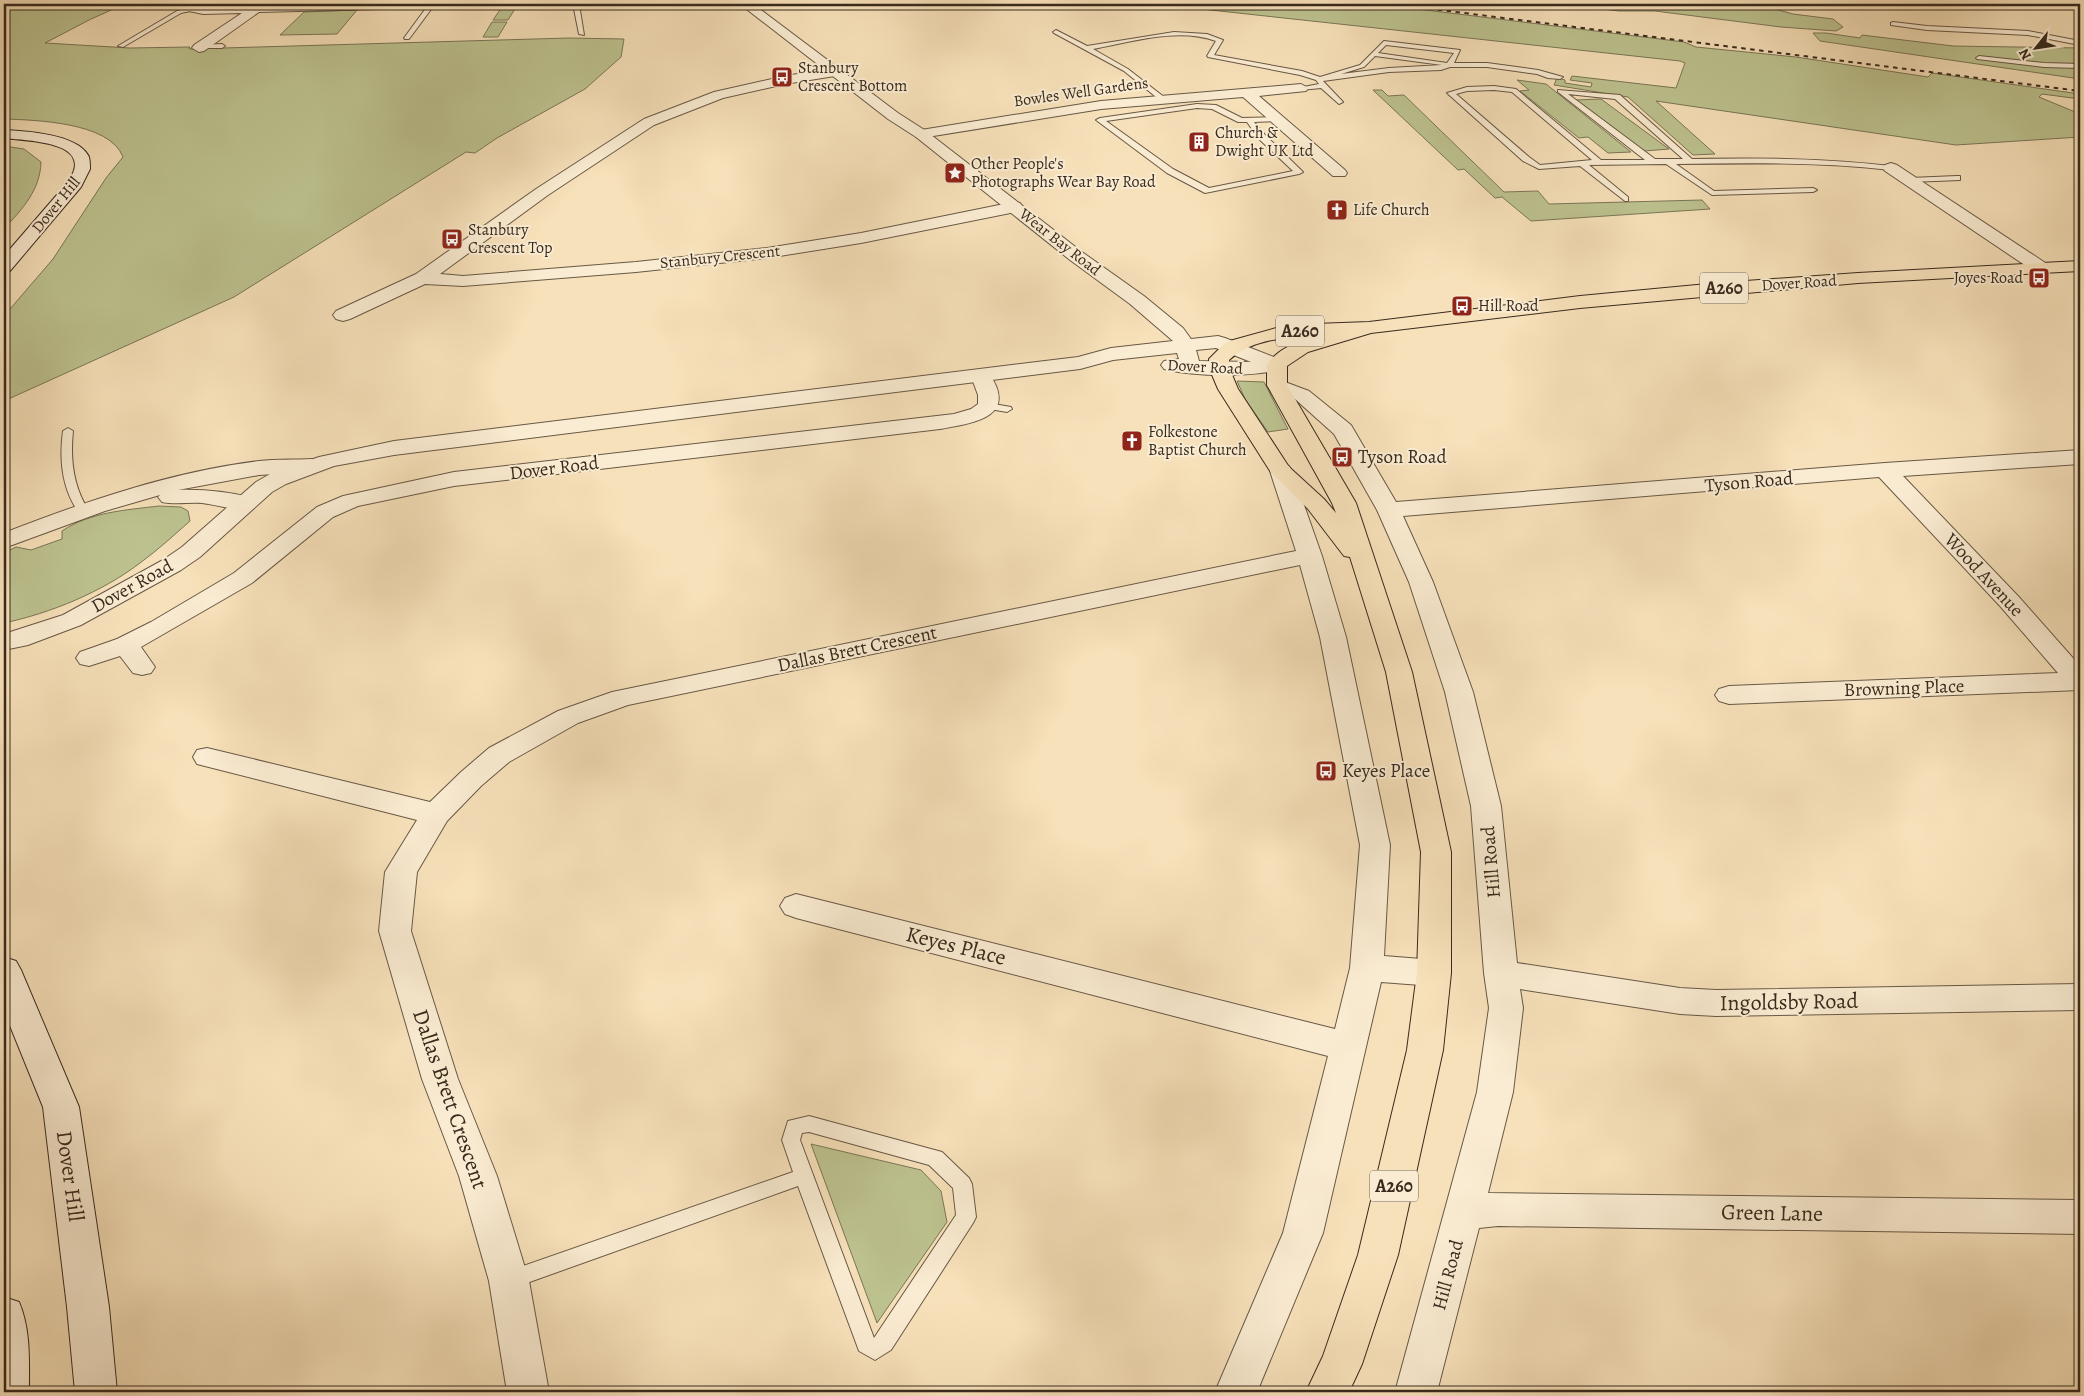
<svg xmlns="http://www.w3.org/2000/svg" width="2084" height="1396" font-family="Alegreya,serif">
<rect width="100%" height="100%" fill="#f7e1ba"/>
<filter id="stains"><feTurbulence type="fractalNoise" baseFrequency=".004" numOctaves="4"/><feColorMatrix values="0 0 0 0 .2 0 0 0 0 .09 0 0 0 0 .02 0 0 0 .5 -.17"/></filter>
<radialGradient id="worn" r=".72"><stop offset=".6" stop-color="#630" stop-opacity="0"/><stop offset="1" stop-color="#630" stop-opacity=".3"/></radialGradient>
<g fill="#bdc390" stroke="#7a7657">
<path d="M4,4h121l-34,15 -46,24 85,5 60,-1 -1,2 380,-11 55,1 -3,18 -36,32 -88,49 -22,15 -9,-1 -232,145 -230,104v-85l49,-57 53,-81 17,-21c-13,-35 -88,-37 -119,-38z"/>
<path d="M504,4h14l-10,16h-15z"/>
<path d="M1155,4h222l307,38 12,5 100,10 132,20 4,-4 148,21v5l-38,-5 -3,3 41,17v23l-124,8 -300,-44 59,53 -22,1 -65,-58 -74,-12 3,-7 8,2v3l26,4 1,-4 -22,-3 2,-4 104,12 9,-25 -5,-2z"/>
<path d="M1562,4h141l61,2 29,8 40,5 10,8 -7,4 -55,-4 -126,-16h-36z"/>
<path d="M357,10l-20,24 -57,1 24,-23z"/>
<path d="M492,22h15l-9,15h-15z"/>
<path d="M1813,33h13l34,5 2,-3 91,11 127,2v31l-260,-38z"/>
<path d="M1517,80l29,4 85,68 -23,1 -20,-16 -9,1 -59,-47 9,-1z"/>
<path d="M1373,90h9l6,6 16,-1 100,97 34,-1 11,13 153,-4 8,9 -179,12 -29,-24 -7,1 -31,-29 -6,1z"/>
<path d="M1601,99l68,50 -25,2 -69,-51z"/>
<path d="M4,146l20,3 17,13c-1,29 -19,47 -37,67z"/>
<path d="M1237,381l27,1 24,47 -20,3 -23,-33z"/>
<path d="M159,506l22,1 7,4 2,10c-16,14 -32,29 -50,42 -38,29 -89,50 -136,60v-70l12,-6 15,3 31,-11v-8c28,-19 64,-21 97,-25z"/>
<path d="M811,1144l110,26 20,21 6,31 -70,101z"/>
</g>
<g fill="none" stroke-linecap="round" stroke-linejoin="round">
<g stroke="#685845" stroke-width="2">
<g id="service">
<path d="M204,4h8l-12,5 -19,4 -58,34 -5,-1 59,-35z"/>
<path d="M429,4h6l-26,35h-4l-1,-1z"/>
<path d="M573,4h6l5,31 -5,-1z"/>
<path d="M1893,22l34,4 101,5 52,10v4l-52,-10 -101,-5 -36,-5v-2z"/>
<path d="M1056,30l31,16 87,-14 33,2 16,6 -9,15 88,16 18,6 40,-12 24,-24 76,9 -6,13h33l51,7 25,7 -3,2 -12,-1 -11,-4 -50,-7h-37l-9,3 -52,2 -66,9 20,21 -4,2 -18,-16 -20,2 -3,-2 21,-4 -3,-4 -16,-5 -92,-18 -1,-1 9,-15c-39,-14 -84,1 -123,8l35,20 36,28v4h-3l-37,-30 -70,-38 -1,-1zM1386,45l68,8 -7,10 -69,-10zM1375,56l67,9 -53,3 -48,6 23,-7z"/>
<path d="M201,45l21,-1 3,2 -3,2h-23v-2z"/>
<path d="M1979,56l65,7 36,1v4l-36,-1 -67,-8 -1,-1z"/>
<path d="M1494,86l22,3 85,71h44l-87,-68v-2l62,5 72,64c67,-1 133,-1 199,7l4,2 -4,2c-71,-8 -143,-7 -215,-6l38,27 99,-3 4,2 -4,2 -101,3 -46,-31 -77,1 39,32v4h-3l-45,-35 -41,3 -16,-8 -76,-68 20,-6zM1494,90l18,2 80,68 -52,5 -11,-8 -73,-63 11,-3zM1568,94l47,5 68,60h-28z"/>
<path d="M1197,104l19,1 26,13 40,-1 1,2 -4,2 -25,1 11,13 38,37 -4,2 -94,19 -38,-20 -71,-53 4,-2zM1197,108l15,1 26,13h9l12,17 34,32 -84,17 -36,-19 -67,-48z"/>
<path d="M1957,176h3v4l-50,2 -4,-2 4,-2z"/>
<path d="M988,403l23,4 1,2 -5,3 -23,-4 -1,-2 1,-2z"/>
<path d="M68,428l5,3c-3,28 0,56 16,80l-6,4 -4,-2c-17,-24 -20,-53 -16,-82z"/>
<path d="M809,1116l133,36 27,26 3,6 4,33 -3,6 -82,127 -16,10 -16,-9 -61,-165 -288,103 -7,-2 -3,-7 3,-7 290,-101 -11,-32 6,-19zM809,1132l120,33 24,23 3,27 -82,123 -74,-198 2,-7z"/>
</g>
</g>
<g stroke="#685845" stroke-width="2">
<g id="minor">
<path d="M184,4l19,2 93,-2h128l-6,4 -159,4 -55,39 -5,1 -7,-4 2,-3 48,-32 -39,1 -19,-4 -2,-3z"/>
<path d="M836,68l5,1 2,3 -2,3 -56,9 -62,14 -69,27 -106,70 -108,79 23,2 173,-14 131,-14 94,-15 153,-31 6,1 2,4 -2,4 -159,32 -94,15 -131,14 -173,14 -38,-2 -75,35 -7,2 -7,-2 -3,-4 3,-4 80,-37 120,-85 108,-70 70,-27 71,-16z"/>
<path d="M1301,84l7,4 -2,3 -47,5 86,74 2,3 -2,3h-12l-90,-79 -142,12 -180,29 -5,-1 -2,-3 2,-3 5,-1 180,-29z"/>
<path d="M1891,163l6,2 150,99 3,4 -3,4 -6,1 -6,-1 -150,-101 -2,-3 2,-3z"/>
<path d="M981,370l7,2c32,45 -14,51 -48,57l-486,57 -96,20 -25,11 -81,66 -111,64 14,20 -4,6 -9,2 -9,-2 -13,-17 -31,10 -9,-2 -4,-6 4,-6 37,-13 34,-17 83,-49 83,-66 26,-11 111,-24 500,-58 17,-5 7,-5v-9l-7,-19 3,-4z"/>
<path d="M1277,379l32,12 42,34 45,77 489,-39 195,-13v14l-177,12 115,120 62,70v24l-351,14 -10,-3 -4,-6 4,-6 10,-3 329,-13 -58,-67 -121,-129 -476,39 30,66 40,110 28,114 16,157 163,25 36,2 364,-6v26l-364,6 -36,-2 -160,-25 3,19 -10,84 -25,101 592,7v34l-582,-8 -19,2 -42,164h-42l82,-300 12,-84 -5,-35 -13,-167 -26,-114 -36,-110 -32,-72 -43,-76 -39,-35 -25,-10 -3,-4 3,-4z"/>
<path d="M312,459l8,2 3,5 -3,5 -61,4 -81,15c26,-1 51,2 76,8l4,5 -4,5c-16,4 -35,-3 -52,-5 -13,-1 -27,2 -40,-1l-4,-5 2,-2 -55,16 -101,37v-15c82,-32 167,-61 255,-72 17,-2 35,-1 53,-2z"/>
<path d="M1281,464l8,2 3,5 30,85 24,81 44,208 -6,111 50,4 12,4 5,9 -5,9 -12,4 -53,-4 -58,251 -66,159h-42l68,-159 45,-177 -532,-138 -11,-4 -5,-8 5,-8 11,-4 539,135 15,-61 10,-123 -40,-208 -20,-72 -672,140 -50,18 -69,39 -28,24 -34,35 -30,51 -6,59 47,148 39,97 32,105 20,111h-42l-18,-111 -30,-105 -37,-97 -43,-148 6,-59 32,-52 -220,-56 -4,-7 4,-7 10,-2 223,54 31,-30 28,-24 69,-37 54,-19 684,-141 -26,-80 3,-5z"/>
</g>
</g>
<g stroke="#685845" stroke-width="2">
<path id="tertiary" d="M740,4h13l145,109 28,18 156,121 62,44 39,32 8,11 27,-3 7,2 59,23 3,4 -3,4c-32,8 -88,8 -120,0l-3,-4 3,-4 15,-2 -2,-6 -64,7 -33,9 -686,86 -60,11 -48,18 -14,8 -72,65 -19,13 -100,55 -53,20 -24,5v-16l59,-19 100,-55 19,-13 74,-65 14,-8 49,-17 75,-16 684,-84 33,-9 62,-7 -43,-37 -60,-44 -154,-123 -28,-18zM1216,348l35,14 -52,-1 -3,-11z"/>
</g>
<g stroke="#382a1e" stroke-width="2">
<g id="secondary">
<path d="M4,130c22,1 75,4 85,27 1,4 1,9 1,12l-9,18 -71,84 -6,1v-16l64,-74c4,-7 9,-14 6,-22 -5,-19 -54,-20 -70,-22z"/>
<path d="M4,957l12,4 5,9 58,137 30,200 8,85h-42l-8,-85 -24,-200 -39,-96z"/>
<path d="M4,1297l15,5c12,28 10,60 10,90h-25z"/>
</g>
</g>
<g stroke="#382a1e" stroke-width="2">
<path id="primary" d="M2080,261v10l-222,12 -278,25 -209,25 -63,19 -21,14v19l69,118 56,169 39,180v121l-8,77 -45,205 -36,109 -13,28h-43l17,-36 35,-101 49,-205 10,-77 4,-121 -35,-180 -36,-115 -6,-1 -36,-47 -38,-38 -52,-82 -8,-19 -1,-11 17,-17 61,-17 82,-3 211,-26 138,-13 140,-10zM1325,335c-22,7 -44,9 -58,30v20l65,118 4,10 -12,-14 -35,-32 -51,-78 -8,-19 -1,-10c25,-23 63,-23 96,-25z"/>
</g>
<use href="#service" fill="#faecd2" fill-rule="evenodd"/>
<use href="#minor" fill="#faecd2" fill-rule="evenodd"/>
<use href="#tertiary" fill="#faecd2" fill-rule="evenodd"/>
<use href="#secondary" fill="#faecd2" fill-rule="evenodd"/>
<use href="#primary" fill="#f7e1ba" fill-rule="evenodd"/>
<path stroke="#382a1e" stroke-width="2" stroke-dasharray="4.5 4.5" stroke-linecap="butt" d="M1393,4l687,87"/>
</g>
<defs>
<g id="bus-square" transform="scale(1.125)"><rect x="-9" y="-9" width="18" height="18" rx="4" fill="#8f2418" stroke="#faecd2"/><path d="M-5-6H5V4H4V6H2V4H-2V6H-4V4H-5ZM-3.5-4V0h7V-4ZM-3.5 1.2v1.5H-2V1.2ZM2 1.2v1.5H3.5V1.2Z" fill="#fff"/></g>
<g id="building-square" transform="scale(1.125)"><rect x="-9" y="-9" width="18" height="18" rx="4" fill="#8f2418" stroke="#faecd2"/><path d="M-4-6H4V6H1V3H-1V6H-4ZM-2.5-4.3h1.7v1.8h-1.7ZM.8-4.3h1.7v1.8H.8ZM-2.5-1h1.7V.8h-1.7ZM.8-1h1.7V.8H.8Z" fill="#fff"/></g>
<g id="sight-square" transform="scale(1.125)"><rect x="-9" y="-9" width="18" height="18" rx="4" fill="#8f2418" stroke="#faecd2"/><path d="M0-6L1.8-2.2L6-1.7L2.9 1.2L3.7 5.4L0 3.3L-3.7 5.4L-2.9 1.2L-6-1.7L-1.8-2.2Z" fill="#fff"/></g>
<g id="church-square" transform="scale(1.125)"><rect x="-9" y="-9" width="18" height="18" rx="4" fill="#8f2418" stroke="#faecd2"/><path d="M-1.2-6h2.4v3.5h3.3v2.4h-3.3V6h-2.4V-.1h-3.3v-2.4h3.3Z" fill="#fff"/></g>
</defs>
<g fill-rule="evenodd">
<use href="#bus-square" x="782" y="77"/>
<use href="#building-square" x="1199" y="142"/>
<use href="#sight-square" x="955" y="173"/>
<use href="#church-square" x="1337" y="210"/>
<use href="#bus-square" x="452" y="239"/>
<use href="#bus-square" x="2039" y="278"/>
<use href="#bus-square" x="1462" y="306"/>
<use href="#church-square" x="1132" y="441"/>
<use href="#bus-square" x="1342" y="457"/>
<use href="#bus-square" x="1326" y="771"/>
</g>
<g text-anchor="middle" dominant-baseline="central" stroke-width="4" stroke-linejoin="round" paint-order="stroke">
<g font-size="16" fill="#382a1e" stroke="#faecd2" text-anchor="start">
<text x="798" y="68">Stanbury<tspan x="798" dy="18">Crescent Bottom</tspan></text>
<text x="1215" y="133">Church &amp;<tspan x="1215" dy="18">Dwight UK Ltd</tspan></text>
<text x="971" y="164">Other People's<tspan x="971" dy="18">Photographs Wear Bay Road</tspan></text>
<text x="1353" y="210">Life Church</text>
<text x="468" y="230">Stanbury<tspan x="468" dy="18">Crescent Top</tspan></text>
<text x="2023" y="278" text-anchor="end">Joyes Road</text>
<text x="1478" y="306">Hill Road</text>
<text x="1148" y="432">Folkestone<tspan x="1148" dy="18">Baptist Church</tspan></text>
</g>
<g font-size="16" fill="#382a1e" stroke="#faecd2">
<text transform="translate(1081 92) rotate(-8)">Bowles Well Gardens</text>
<text transform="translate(56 205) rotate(-51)">Dover Hill</text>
<text transform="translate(1060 242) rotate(38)">Wear Bay Road</text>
<text transform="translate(720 257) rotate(-6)">Stanbury Crescent</text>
<text transform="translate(1799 283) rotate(-4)">Dover Road</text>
<text transform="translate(1205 367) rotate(3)">Dover Road</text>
</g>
<g fill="#faecd2" stroke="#726454" stroke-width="1">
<rect x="1700" y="272.5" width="48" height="31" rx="4"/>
<rect x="1276" y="315.5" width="48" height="31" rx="4"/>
<rect x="1370" y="1170.5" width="48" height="31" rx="4"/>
</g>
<g font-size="18" font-weight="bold" fill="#382a1e">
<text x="1724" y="288">A260</text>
<text x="1300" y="331">A260</text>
<text x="1394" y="1186">A260</text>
</g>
<g font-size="19" fill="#382a1e" stroke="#faecd2" text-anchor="start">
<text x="1358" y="457">Tyson Road</text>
<text x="1342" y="771">Keyes Place</text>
</g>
<g font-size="19" fill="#382a1e" stroke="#faecd2">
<text transform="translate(554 468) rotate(-7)">Dover Road</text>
<text transform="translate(1749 482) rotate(-5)">Tyson Road</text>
<text transform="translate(1984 575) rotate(47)">Wood Avenue</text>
<text transform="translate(132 586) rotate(-29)">Dover Road</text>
<text transform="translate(857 649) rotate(-12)">Dallas Brett Crescent</text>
<text transform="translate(1904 688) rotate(-2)">Browning Place</text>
<text transform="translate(1491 862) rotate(-95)">Hill Road</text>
<text transform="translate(1448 1275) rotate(-75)">Hill Road</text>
</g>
<g font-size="22" fill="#382a1e" stroke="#faecd2">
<text transform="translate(956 946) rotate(14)">Keyes Place</text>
<text transform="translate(1789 1002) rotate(-1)">Ingoldsby Road</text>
<text transform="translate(450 1099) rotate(71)">Dallas Brett Crescent</text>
<text transform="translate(70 1176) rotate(82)">Dover Hill</text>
<text transform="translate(1772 1213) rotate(1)">Green Lane</text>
</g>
</g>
<rect width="2084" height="1396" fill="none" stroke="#f7e1ba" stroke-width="20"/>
<rect x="5" y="5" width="2074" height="1386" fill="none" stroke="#382a1e" stroke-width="2.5"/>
<rect x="10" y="10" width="2064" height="1376" fill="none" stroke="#382a1e"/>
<g transform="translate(2036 48) rotate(240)" stroke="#faecd2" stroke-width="4" paint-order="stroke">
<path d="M0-4L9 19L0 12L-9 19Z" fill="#382a1e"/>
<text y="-8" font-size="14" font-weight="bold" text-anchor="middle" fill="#382a1e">N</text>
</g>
<rect width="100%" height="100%" filter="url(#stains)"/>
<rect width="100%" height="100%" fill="url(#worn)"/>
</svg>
